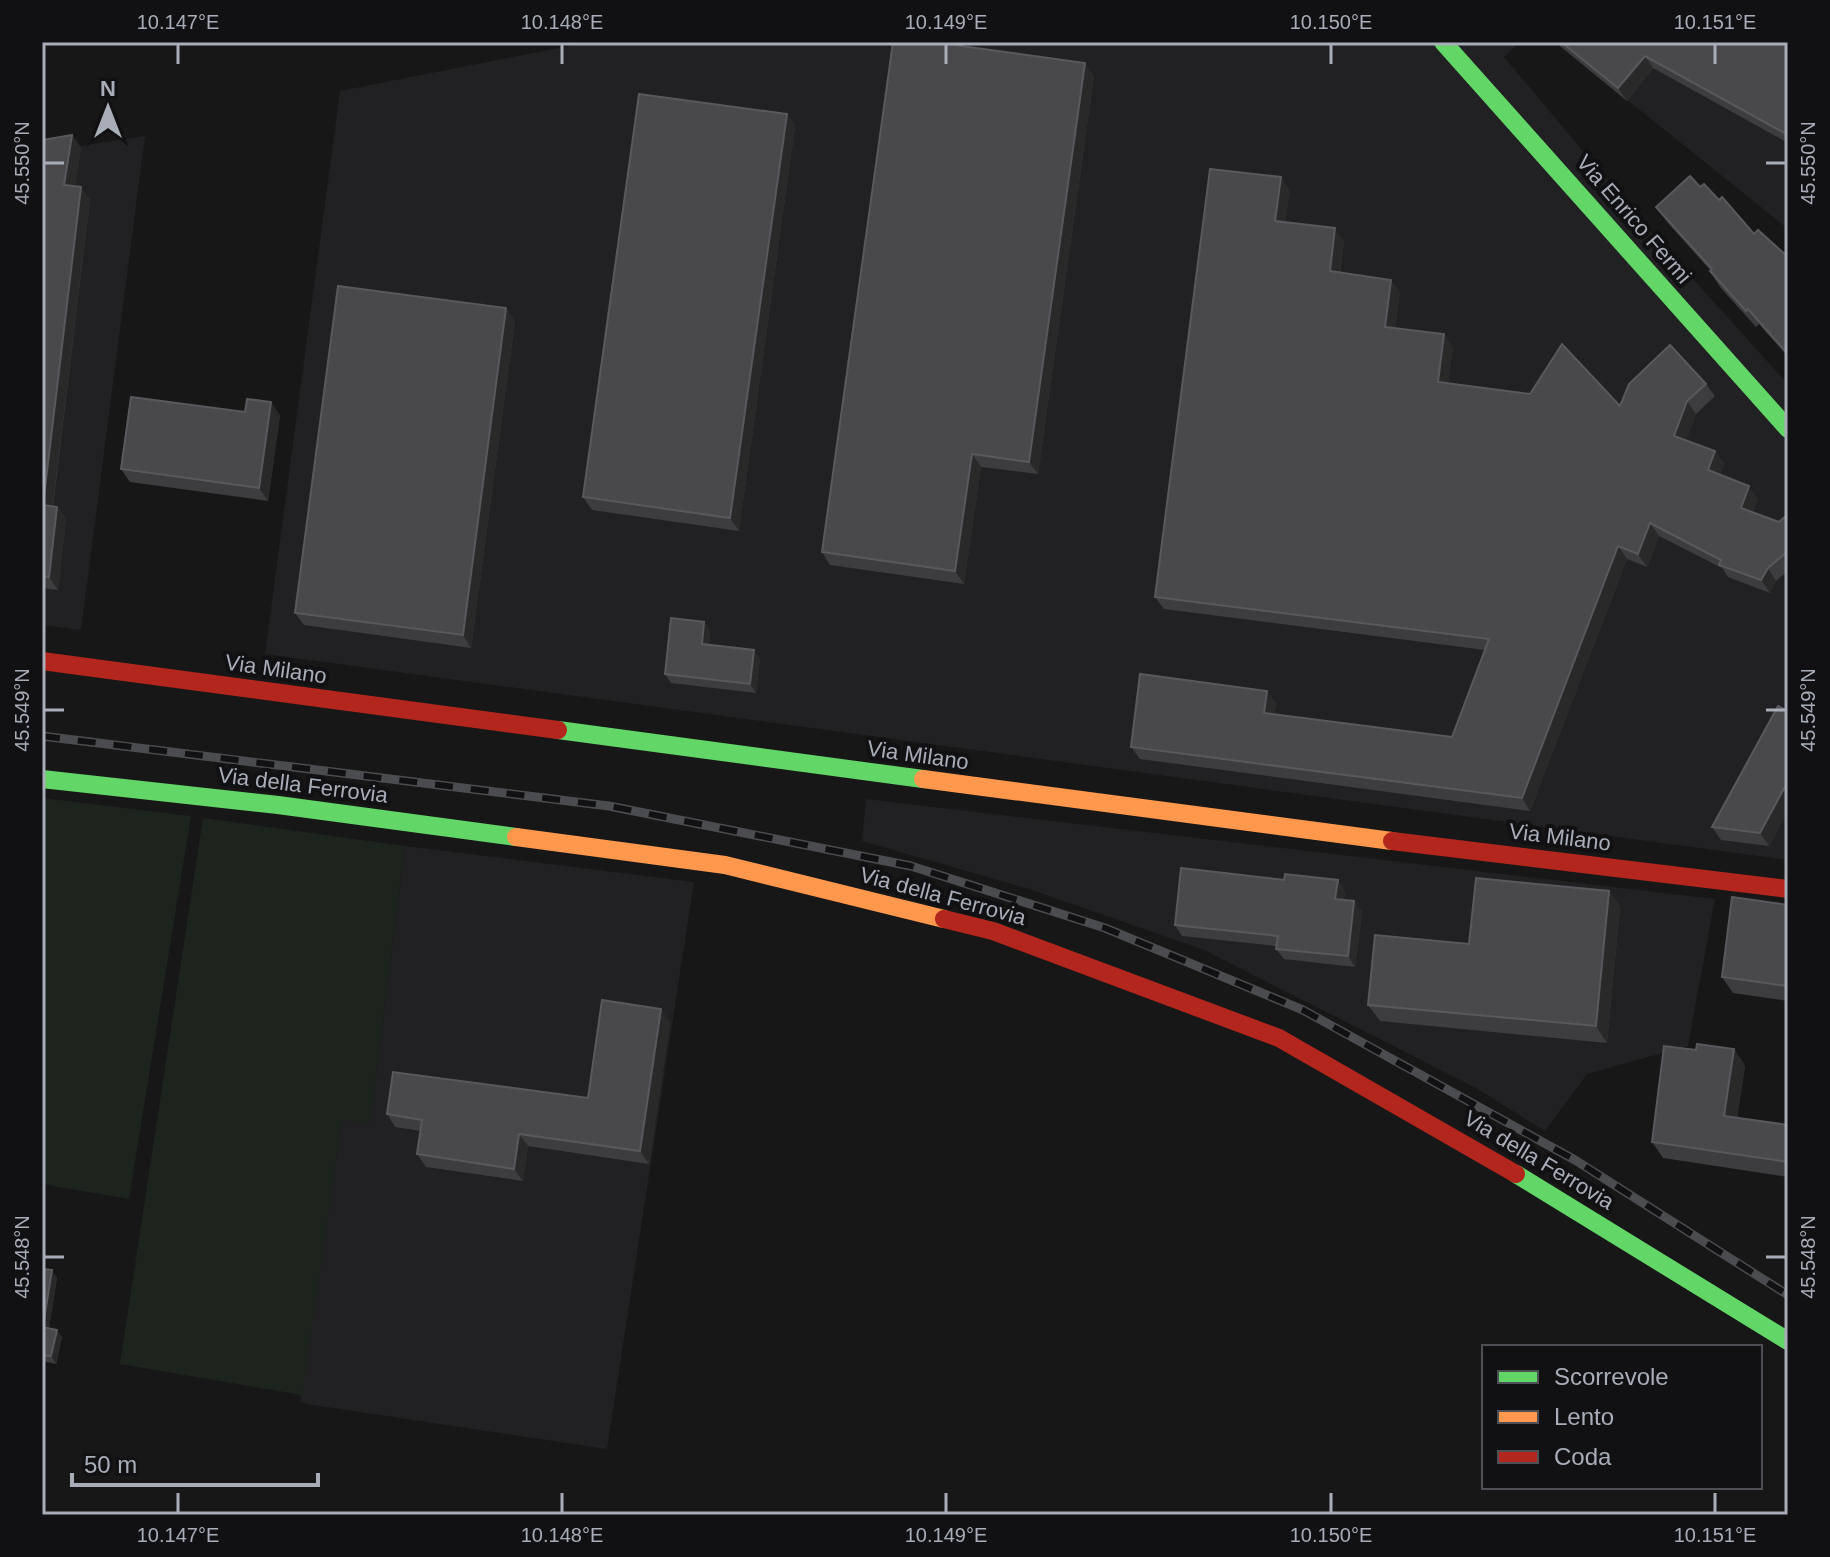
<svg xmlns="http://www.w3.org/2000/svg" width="1830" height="1557" font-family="Helvetica,sans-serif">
<rect width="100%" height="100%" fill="#171717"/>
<g fill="#212123">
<path d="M589,42h931l-16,15 152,181 132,146v476l-1523,-206 75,-563z"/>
<path d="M1555,42h233v187z"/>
<path d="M145,136l-64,494 -39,-5v-473z"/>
<path d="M866,799l849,100 -27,147 -101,28 -42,57 -69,-43 -272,-138 -175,-61 -167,-48z"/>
<path d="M405,846l289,36 -87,567 -307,-46 42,-283 28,2z"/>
</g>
<g fill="#1d241e">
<path d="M42,798l149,18 -62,383 -87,-15z"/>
<path d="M203,818l202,28 -35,277 -28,-3 -40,275 -182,-31z"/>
</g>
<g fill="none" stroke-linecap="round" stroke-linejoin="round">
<g stroke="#63d668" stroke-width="18">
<path d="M1443,42l345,387"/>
<path d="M558,730l365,49"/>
<path d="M42,779l236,26 238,32"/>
<path d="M1516,1174l272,167"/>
</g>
<g stroke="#ff974d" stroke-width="18">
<path d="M923,779l469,62"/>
<path d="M516,837l209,28 219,54"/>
</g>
<g stroke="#b3261e" stroke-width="18">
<path d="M42,661l516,69"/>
<path d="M1392,841l396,48"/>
<path d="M944,919l49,12 286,107 237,136"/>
</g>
<g stroke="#4b4c4f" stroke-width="9">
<path id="rail" d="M42,736l567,70 302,60 194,62 198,82 272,150 213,135"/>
</g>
<use href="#rail" stroke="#111113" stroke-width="6" stroke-dasharray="18" stroke-linecap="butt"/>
</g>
<g fill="#3d3d3f">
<path d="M1555,42h233v101l-135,-75 -26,33z"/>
<path d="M1094,76l-56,398 -57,-7 -17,117 -134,-19 -8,-13z"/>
<path d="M787,114l8,12 -56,405 -147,-21 -9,-13z"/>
<path d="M72,135l9,13 -6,38 15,14 -37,306 4,1 9,12 -8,71 -16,-2v-448z"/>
<path d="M1700,187l19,13 35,34 34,23v100l-29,-33 -3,3 -36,-40 -10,-16h1l-44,-49 -11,-15z"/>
<path d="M1290,190l-5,32 59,19 -4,32 60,19 -5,36 58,19 -5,37 172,22 86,-22 9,12 -19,18 -10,26 29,11 9,13 -4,11 38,24 -5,13 26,10 9,-8v57l-12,10 -6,12 -42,-16 -6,-9 -63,-32 -12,31 -20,-8 -97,252 -390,-52 -9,-12 136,-56 9,12 -2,12 178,22 33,-87 -321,-41 -9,-12z"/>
<path d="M515,321l-44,327 -167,-23 -9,-12z"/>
<path d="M245,412l35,3 -12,86 -138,-19 -9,-13z"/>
<path d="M704,622l6,9 -1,14 51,14 -4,34 -85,-10 -6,-9z"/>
<path d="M1788,711v99l-19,36 -48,-6 -9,-13z"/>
<path d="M1345,891l-1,9 18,12 -7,55 -71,-8 -8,-10v-3l-94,-10 -7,-11z"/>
<path d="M1609,891l11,16 -13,136 -227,-22 -12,-16 101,-61z"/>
<path d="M1788,905v96l-55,-8 -11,-16z"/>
<path d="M670,1022l-21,142 -121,-18 -5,35 -97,-14 -9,-13 4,-23 -26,-4 -8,-13 201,-16z"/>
<path d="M1734,1049l11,17 -8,52 51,7v52l-125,-19 -11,-16 44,-92z"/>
<path d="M42,1269l15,9 -8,50 13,9 -6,27 -14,-3z"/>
</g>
<g fill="#29292a">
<path d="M1645,56l8,12 -26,33 -9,-13z"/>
<path d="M1085,63l9,13 -56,398 -9,-12z"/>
<path d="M787,114l8,12 -56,405 -9,-13z"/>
<path d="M72,135l9,13 -8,50 -9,-13z"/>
<path d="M1281,177l9,13 -6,43 -9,-12z"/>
<path d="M81,187l9,13 -39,318 -8,-13z"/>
<path d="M1335,228l9,13 -6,43 -8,-13z"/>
<path d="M1391,280l9,12 -6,47 -9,-12z"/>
<path d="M506,308l9,13 -44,327 -8,-13z"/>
<path d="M1444,334l9,13 -6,48 -9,-13z"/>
<path d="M1687,401l9,13 -13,35 -9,-13z"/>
<path d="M271,402l9,13 -12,86 -9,-13z"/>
<path d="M1715,451l9,13 -7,19 -9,-13z"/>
<path d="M972,454l9,13 -17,117 -9,-13z"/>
<path d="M1749,486l9,13 -8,21 -9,-12z"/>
<path d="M57,507l9,12 -8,71 -9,-13z"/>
<path d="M1650,523l9,13 -12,31 -9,-13z"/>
<path d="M1618,546l9,13 -97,252 -8,-13z"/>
<path d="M1768,568l8,13 -6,12 -9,-13z"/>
<path d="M704,622l6,9 -2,22 -6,-9z"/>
<path d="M754,650l6,9 -4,34 -6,-9z"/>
<path d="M1267,691l9,12 -3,23 -9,-13z"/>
<path d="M1788,781v29l-19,36 -9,-13z"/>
<path d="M1338,880l7,11 -2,19 -8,-11z"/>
<path d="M1609,891l11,16 -13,136 -11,-17z"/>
<path d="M1354,901l8,11 -7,55 -7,-11z"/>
<path d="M661,1009l9,13 -21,142 -9,-13z"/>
<path d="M1734,1049l11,17 -10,66 -11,-16z"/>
<path d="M519,1134l9,12 -5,35 -9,-12z"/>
<path d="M52,1270l5,8 -9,56 -5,-8z"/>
<path d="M57,1330l5,7 -6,27 -5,-8z"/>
</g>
<g fill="#49494c" stroke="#58595d" stroke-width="2">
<path d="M893,42h39l153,21 -56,399 -57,-8 -17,117 -133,-19z"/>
<path d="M1561,42h227v93l-143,-79 -27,32z"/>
<path d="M639,94l148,20 -57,404 -147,-21z"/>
<path d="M72,135l-8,50 17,2 -38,318 14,2 -8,70 -7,-1v-436z"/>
<path d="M1210,169l71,8 -6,44 60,7 -5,43 61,9 -6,47 59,7 -6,48 92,12 32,-50 58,62 9,-22 41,-39 36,39 -19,17 -13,35 41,15 -7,19 41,16 -8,22 38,14 9,-8v37l-20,17 -7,12 -42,-15 2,-5 -71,-37 -12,31 -20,-8 -96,252 -391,-51 9,-73 127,17 -3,22 188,24 37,-98 -334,-42z"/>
<path d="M1690,176l10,11 4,-3 15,16 3,-3 32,37 4,-4 30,27v97l-40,-45 -2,2 -36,-40 2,-2 -56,-62z"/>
<path d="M338,286l168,22 -43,327 -168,-22z"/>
<path d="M131,397l114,15 2,-13 24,3 -12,86 -138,-19z"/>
<path d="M671,618l33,4 -2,22 52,6 -4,34 -85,-10z"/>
<path d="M1778,706l10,5v70l-28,52 -48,-6z"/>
<path d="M1181,868l103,12 1,-6 53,6 -3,19 19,2 -6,55 -72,-7 2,-13 -103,-11z"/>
<path d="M1476,878l133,13 -13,135 -228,-21 7,-70 94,9z"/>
<path d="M1732,897l56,8v81l-66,-9z"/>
<path d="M602,1000l59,9 -21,142 -121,-17 -5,35 -97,-15 5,-34 -35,-6 6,-42 195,26z"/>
<path d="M1697,1044l37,5 -10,67 64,9v37l-136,-20 12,-96 32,4z"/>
<path d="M42,1269l10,1 -9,56h-1z"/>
<path d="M42,1327l15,3 -6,26 -9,-1z"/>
</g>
<path fill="none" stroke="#a8adb8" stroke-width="3" d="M178,44v20M562,44v20M946,44v20M1331,44v20M1715,44v20M44,163h20M1766,163h20M44,710h20M1766,710h20M44,1257h20M1766,1257h20M178,1493v20M562,1493v20M946,1493v20M1331,1493v20M1715,1493v20"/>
<g text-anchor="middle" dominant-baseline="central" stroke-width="8" stroke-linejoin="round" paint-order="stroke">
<g font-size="22" fill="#a8adb8" stroke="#111113">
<text transform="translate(1634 219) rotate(49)">Via Enrico Fermi</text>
<text transform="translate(276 669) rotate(8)">Via Milano</text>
<text transform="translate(918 755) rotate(8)">Via Milano</text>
<text transform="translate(303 785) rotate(7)">Via della Ferrovia</text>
<text transform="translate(1560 837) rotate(7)">Via Milano</text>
<text transform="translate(943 896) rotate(15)">Via della Ferrovia</text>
<text transform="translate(1539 1160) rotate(31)">Via della Ferrovia</text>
</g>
</g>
<rect width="1830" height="1557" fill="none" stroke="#111113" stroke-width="88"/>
<rect x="1482" y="1345" width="280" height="144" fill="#111113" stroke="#4d4f55" stroke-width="2"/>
<rect x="1498" y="1371" width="40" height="12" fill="#63d668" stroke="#4d4f55" stroke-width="2"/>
<text x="1554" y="1385" font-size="24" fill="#a8adb8">Scorrevole</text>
<rect x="1498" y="1411" width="40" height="12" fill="#ff974d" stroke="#4d4f55" stroke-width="2"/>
<text x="1554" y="1425" font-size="24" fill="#a8adb8">Lento</text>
<rect x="1498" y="1451" width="40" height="12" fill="#b3261e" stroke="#4d4f55" stroke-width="2"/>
<text x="1554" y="1465" font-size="24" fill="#a8adb8">Coda</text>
<g transform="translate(108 108)" stroke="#111113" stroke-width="6" paint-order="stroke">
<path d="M0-6L14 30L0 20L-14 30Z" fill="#a8adb8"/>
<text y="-12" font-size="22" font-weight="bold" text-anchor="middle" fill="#a8adb8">N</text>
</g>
<path d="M72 1473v12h246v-12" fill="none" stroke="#a8adb8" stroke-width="4"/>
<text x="84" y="1473" font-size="24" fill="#a8adb8" stroke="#111113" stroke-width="6" paint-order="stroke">50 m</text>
<rect x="44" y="44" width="1742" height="1469" fill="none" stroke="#a8adb8" stroke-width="3"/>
<g font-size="20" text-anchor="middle" fill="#a8adb8">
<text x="178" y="29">10.147°E</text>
<text x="562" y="29">10.148°E</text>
<text x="946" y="29">10.149°E</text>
<text x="1331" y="29">10.150°E</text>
<text x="1715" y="29">10.151°E</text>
<text transform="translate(22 163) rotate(-90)" y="7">45.550°N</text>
<text transform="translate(1808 163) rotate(-90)" y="7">45.550°N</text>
<text transform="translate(22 710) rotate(-90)" y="7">45.549°N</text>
<text transform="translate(1808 710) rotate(-90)" y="7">45.549°N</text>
<text transform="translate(22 1257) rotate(-90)" y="7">45.548°N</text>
<text transform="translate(1808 1257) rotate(-90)" y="7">45.548°N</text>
<text x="178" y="1542">10.147°E</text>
<text x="562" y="1542">10.148°E</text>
<text x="946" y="1542">10.149°E</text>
<text x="1331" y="1542">10.150°E</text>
<text x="1715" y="1542">10.151°E</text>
</g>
</svg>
